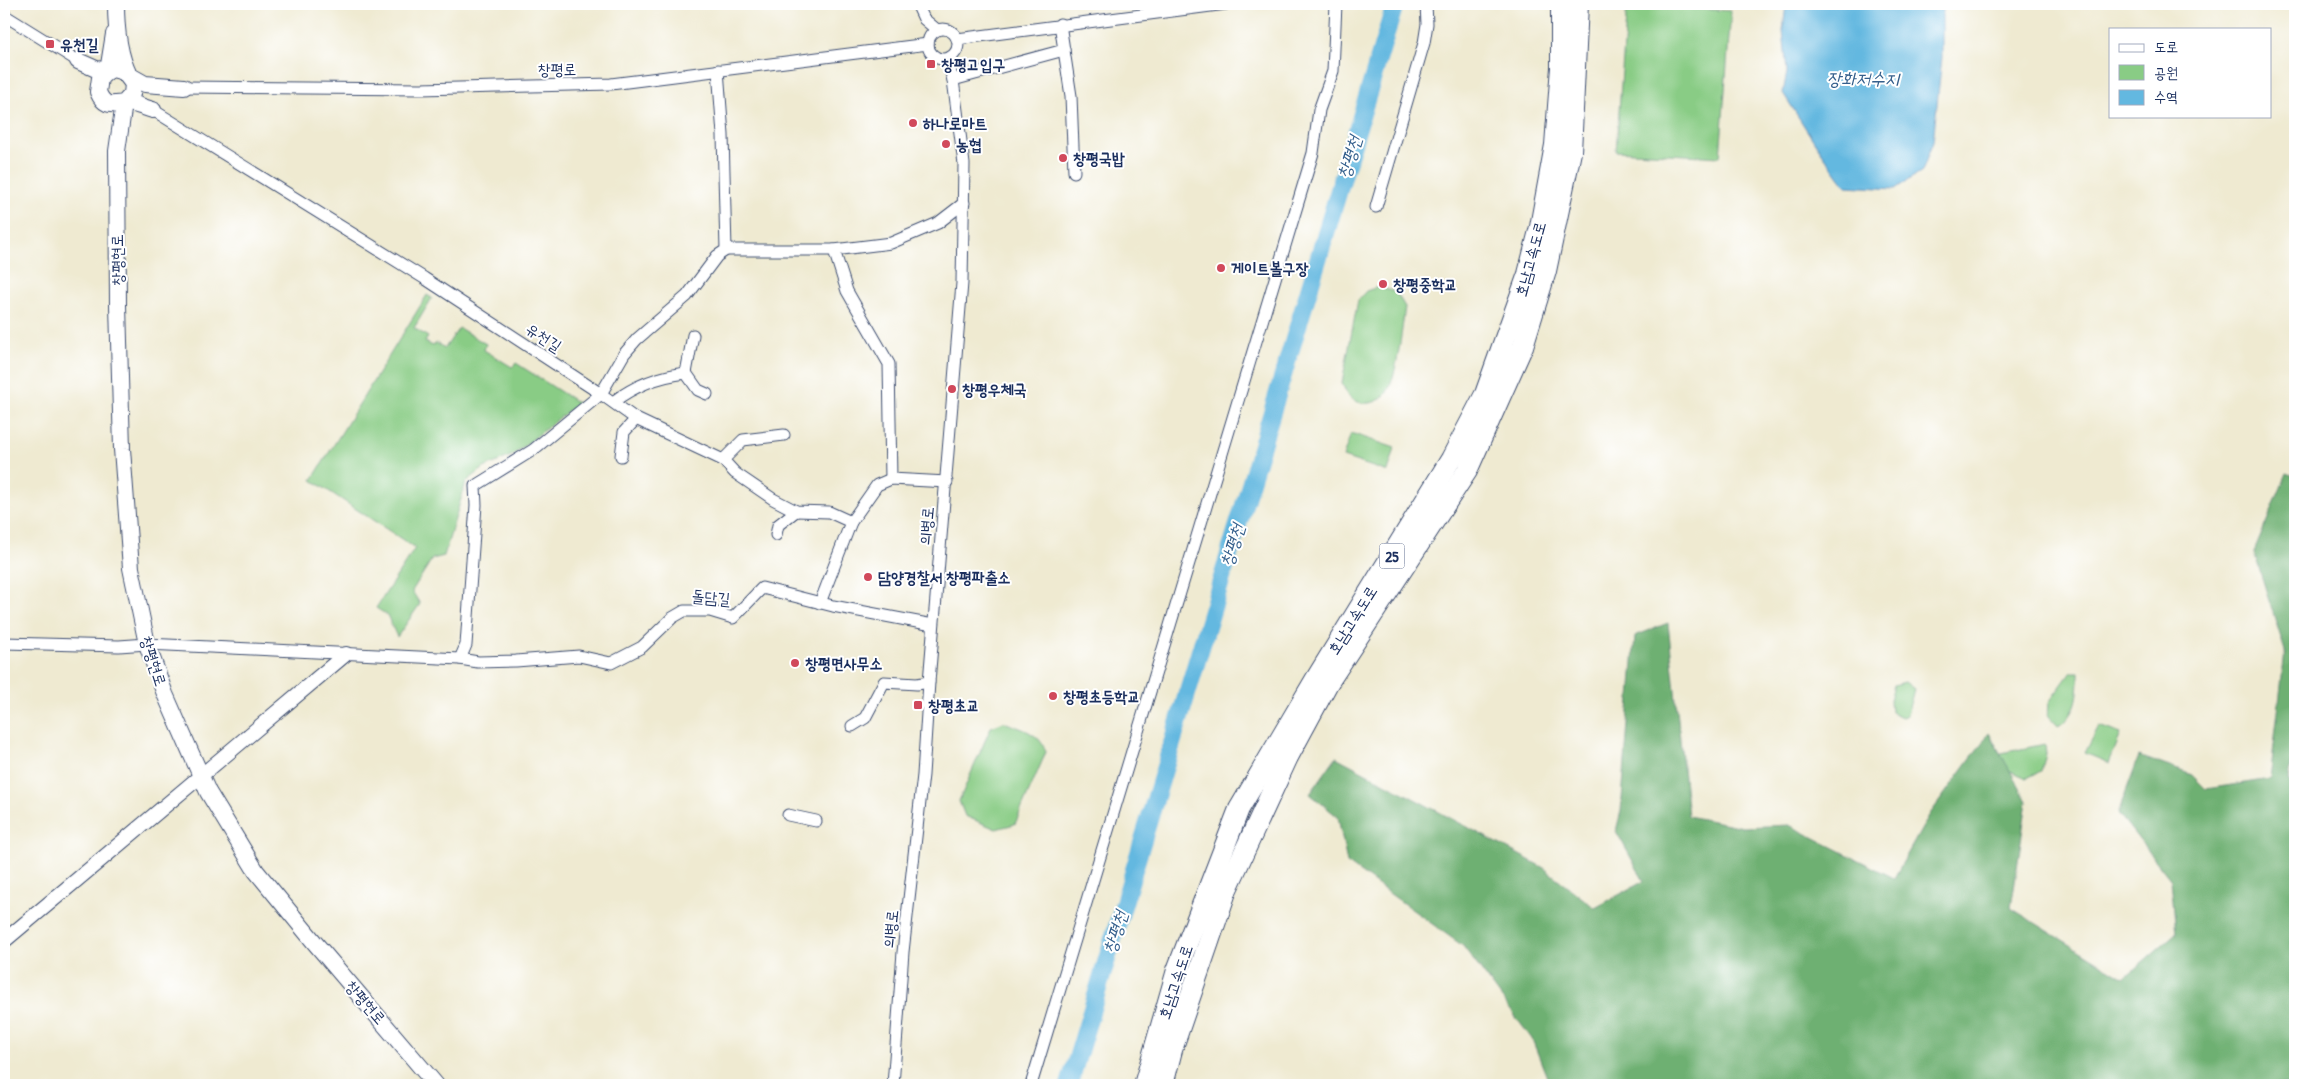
<svg xmlns="http://www.w3.org/2000/svg" width="2299" height="1089" font-family="'Patrick Hand','Poor Story',sans-serif">
<rect width="100%" height="100%" fill="#fff"/>
<filter id="ink" filterUnits="userSpaceOnUse"><feTurbulence type="fractalNoise" baseFrequency=".02" numOctaves="2"/><feDisplacementMap in="SourceGraphic" scale="10" xChannelSelector="R" yChannelSelector="G"/><feConvolveMatrix kernelMatrix="1 2 1 2 8 2 1 2 1" color-interpolation-filters="sRGB"/></filter>
<filter id="wash" filterUnits="userSpaceOnUse"><feTurbulence type="fractalNoise" baseFrequency=".0096" numOctaves="4" result="noise"/><feDisplacementMap in="SourceGraphic" scale="20" xChannelSelector="R" yChannelSelector="G"/><feGaussianBlur stdDeviation="1.12" result="paint"/><feColorMatrix in="noise" values="0 0 0 0 0 0 0 0 0 0 0 0 0 0 0 0 0 1.4 0 .05"/><feComposite in="paint" operator="in"/></filter>
<g filter="url(#wash)">
<rect width="100%" height="100%" fill="#efead1"/>
<g fill="#89cc85" stroke="#527e72">
<path d="M1627,4l104,7 -11,146 -104,-6z"/>
<path d="M1378,287l18,5 9,15c-3,19 -8,76 -21,89 -6,6 -14,8 -22,7 -12,-2 -16,-10 -20,-20l16,-83 8,-9z"/>
<path d="M427,295l5,3 -18,30 14,9 -3,5 8,4 3,-3 9,5 14,-20 27,16 -2,6 28,17 4,-4 62,40 -65,52 -29,13 -18,14 -22,74 -12,3 -20,32 8,13 -23,33 -10,-22 -11,-7 39,-60 -103,-68z"/>
<path d="M1351,433l44,15 -7,24 -45,-15z"/>
<path d="M2071,672h8c0,20 -1,44 -21,54l-10,-11 1,-13z"/>
<path d="M1905,682l9,7 -7,26 -5,2 -11,-5 -1,-12 4,-15z"/>
<path d="M1004,722c17,7 36,10 42,30l-31,72 -19,5 -31,-13 -6,-15 32,-74z"/>
<path d="M2099,726l22,8 -12,29 -24,-10z"/>
<path d="M2045,744l1,11 -5,16 -14,7 -24,-10 -6,-14z"/>
</g>
<path fill="#6eb072" stroke="#447068" d="M2287,473l8,3v257l-6,48 6,4v300h-745l-18,-46 -69,-93 -116,-83 -9,-46 -28,-23 26,-37 208,111 51,40 49,-27 -28,-50 5,-20 14,-175 33,-13 20,193 55,11 46,-2 105,53 36,-64 59,-81 38,68 -16,107 113,70 52,-45 -5,-53 -53,-67 21,-57 53,19 14,14 64,-10 15,-128 -31,-99z"/>
<path fill="#63b8e0" stroke="#3f749f" d="M1786,4h156v53l-9,85 -11,29 -27,18 -49,-3 -29,-40 -34,-53 4,-21 -4,-41z"/>
<g fill="none" stroke-linecap="round" stroke-linejoin="round">
<path stroke="#63b8e0" stroke-width="18" d="M1069,1085l324,-1074 -2,-7"/>
</g>
</g>
<g filter="url(#ink)">
<g fill="none" stroke-linecap="round" stroke-linejoin="round">
<g stroke="#3b4b6f" stroke-width="13">
<g id="minor">
<path d="M917,4l7,15 13,11"/>
<path d="M4,15l74,46"/>
<path d="M1060,24l11,72 3,76"/>
<circle cx="943" cy="44" r="15"/>
<path d="M957,39l269,-35"/>
<path d="M953,80l111,-30"/>
<path d="M184,87l237,2 190,-5 317,-40"/>
<path d="M153,110l271,168 177,116 23,-40 13,-15 50,-43 30,-40 9,-6 -3,-115 -5,-65"/>
<path d="M1376,207l48,-164 3,-19 -1,-20"/>
<path d="M726,250h108"/>
<path d="M686,373l7,-38"/>
<path d="M613,402c21,-16 47,-26 73,-29l12,17 9,4"/>
<path d="M621,456l3,-24 12,-13"/>
<path d="M723,460l12,13 38,26 23,12 33,1 22,10 26,-37 14,-6 56,3"/>
<path d="M891,479l-2,-115 -42,-73 -13,-41 57,-7 47,-20 26,-20"/>
<path d="M776,535l2,-10 18,-14"/>
<path d="M820,603l31,-81"/>
<path d="M4,643l115,3 28,-2 313,15 18,3 38,-1 63,-5 32,7 31,-16 30,-29 12,-7h26l23,7 29,-30 71,18 100,19"/>
<path d="M460,659l6,-14 10,-140 -1,-19 58,-36 68,-56 35,25 87,41 20,-20 41,-5"/>
<path d="M852,726l13,-8 19,-36 33,2 12,-2"/>
<path d="M788,815l28,6"/>
<path d="M893,1085l10,-133 20,-177 6,-93 33,-399 2,-119 -11,-84 -6,-21"/>
<path d="M1031,1085c92,-311 188,-621 282,-932l6,-43 14,-39 3,-67"/>
</g>
</g>
<g stroke="#3b4b6f" stroke-width="16">
<path id="tertiary" d="M4,941l342,-287"/>
</g>
<g stroke="#3b4b6f" stroke-width="18">
<g id="secondary">
<path d="M116,4c0,24 2,49 13,71l16,9 39,3"/>
<path d="M78,61l18,8 12,2 6,-37"/>
<path d="M153,110c-8,-2 -16,-6 -24,-7 -14,-1 -23,8 -31,-11l2,-14 8,-7 5,-2 11,3 9,12 -1,10 -8,9 -7,48 1,154 4,144 9,119 16,76 18,50 43,98 48,79 59,72 121,142"/>
</g>
</g>
<g stroke="#3b4b6f" stroke-width="22">
<g id="motorway">
<path d="M1144,1085l33,-115 62,-161 76,-129 136,-221 34,-65 43,-120 12,-47 15,-82 6,-78v-63"/>
<path d="M1163,1085l9,-35 55,-161 61,-132 40,-74 139,-212 56,-125 23,-75 25,-119 7,-148"/>
</g>
</g>
<use href="#minor" stroke="#fff" stroke-width="11"/>
<use href="#tertiary" stroke="#fff" stroke-width="14"/>
<use href="#secondary" stroke="#fff" stroke-width="16"/>
<use href="#motorway" stroke="#fff" stroke-width="20"/>
</g>
</g>
<g fill="#d1495b" stroke="#fff" stroke-width="2">
<rect x="45" y="39" width="10" height="10" rx="2.5"/>
<rect x="926" y="59" width="10" height="10" rx="2.5"/>
<circle cx="913" cy="123" r="5"/>
<circle cx="946" cy="144" r="5"/>
<circle cx="1063" cy="158" r="5"/>
<circle cx="1221" cy="268" r="5"/>
<circle cx="1383" cy="284" r="5"/>
<circle cx="952" cy="389" r="5"/>
<circle cx="868" cy="577" r="5"/>
<circle cx="795" cy="663" r="5"/>
<circle cx="1053" cy="696" r="5"/>
<rect x="913" y="700" width="10" height="10" rx="2.5"/>
</g>
<g text-anchor="middle" dominant-baseline="central" stroke-width="4" stroke-linejoin="round" paint-order="stroke">
<rect fill="#fff" stroke="#5f6d8e" stroke-width="1" x="1379.5" y="543.5" width="25" height="25" rx="4"/>
<g font-size="15" font-weight="bold" fill="#1b2f5e">
<text x="1392" y="556">25</text>
</g>
<g font-size="16" font-weight="bold" fill="#1b2f5e" stroke="#fff" text-anchor="start">
<text x="60" y="44">유천길</text>
<text x="941" y="64">창평고입구</text>
<text x="923" y="123">하나로마트</text>
<text x="956" y="144">농협</text>
<text x="1073" y="158">창평국밥</text>
<text x="1231" y="268">게이트볼구장</text>
<text x="1393" y="284">창평중학교</text>
<text x="962" y="389">창평우체국</text>
<text x="878" y="577">담양경찰서 창평파출소</text>
<text x="805" y="663">창평면사무소</text>
<text x="1063" y="696">창평초등학교</text>
<text x="928" y="705">창평초교</text>
</g>
<g font-size="16" fill="#1b2f5e" stroke="#fff">
<text transform="translate(557 69) rotate(-1)">창평로</text>
<text transform="translate(1530 259) rotate(-75)">호남고속도로</text>
<text transform="translate(117 260) rotate(-91)">창평현로</text>
<text transform="translate(544 337) rotate(33)">유천길</text>
<text transform="translate(926 526) rotate(-85)">의병로</text>
<text transform="translate(711 597) rotate(5)">돌담길</text>
<text transform="translate(1352 620) rotate(-58)">호남고속도로</text>
<text transform="translate(154 661) rotate(72)">창평현로</text>
<text transform="translate(890 929) rotate(-84)">의병로</text>
<text transform="translate(1175 982) rotate(-72)">호남고속도로</text>
<text transform="translate(366 1002) rotate(49)">창평현로</text>
</g>
<g font-size="18" font-style="italic" fill="#345f8c" stroke="#fff">
<text x="1863" y="78">장화저수지</text>
<text transform="translate(1349 157) rotate(-73)">창평천</text>
<text transform="translate(1232 545) rotate(-73)">창평천</text>
<text transform="translate(1115 932) rotate(-73)">창평천</text>
</g>
</g>
<rect width="2299" height="1089" fill="none" stroke="#fff" stroke-width="20"/>
<rect x="2109" y="28" width="162" height="90" fill="#ffffff" stroke="#a4acbf"/>
<rect x="2119" y="44" width="25" height="8" fill="#ffffff" stroke="#a4acbf"/>
<text x="2154" y="52" font-size="15" fill="#1b2f5e">도로</text>
<rect x="2119" y="65" width="25" height="15" fill="#89cc85" stroke="#a4acbf"/>
<text x="2154" y="78" font-size="15" fill="#1b2f5e">공원</text>
<rect x="2119" y="90" width="25" height="15" fill="#63b8e0" stroke="#a4acbf"/>
<text x="2154" y="102" font-size="15" fill="#1b2f5e">수역</text>
</svg>
